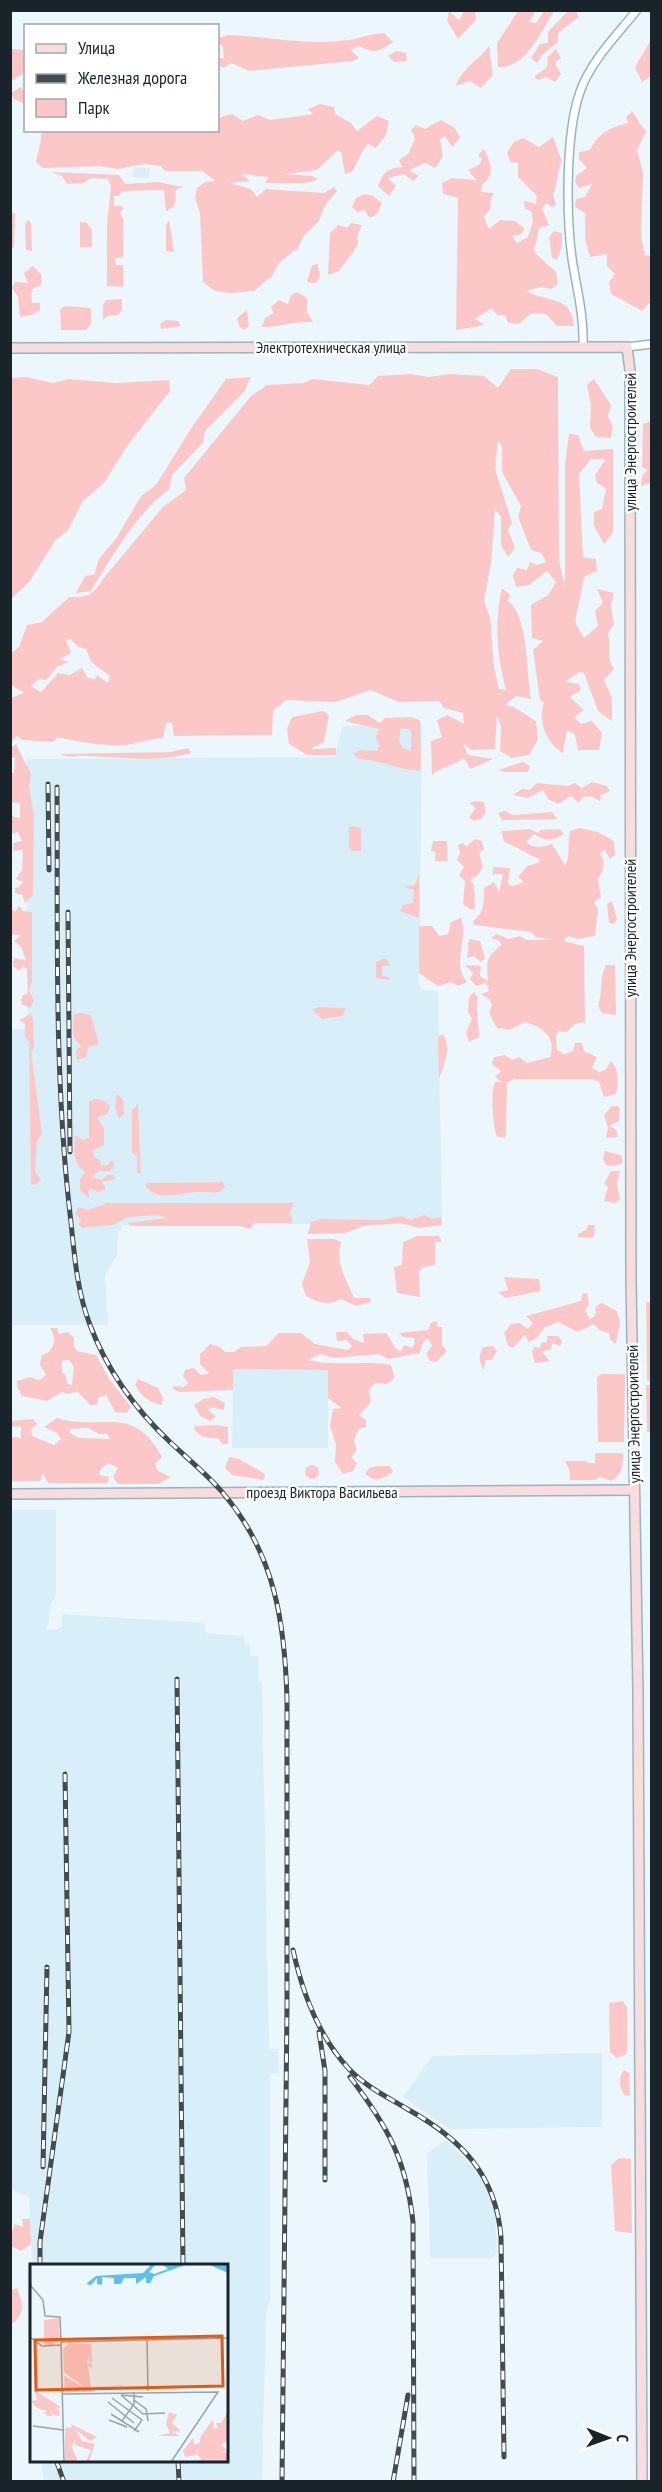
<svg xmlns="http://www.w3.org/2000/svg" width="662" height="2492" font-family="'PT Sans Narrow',sans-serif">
<rect width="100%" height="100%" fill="#ebf7fd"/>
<g fill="#d8effa">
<path d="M134,167l16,1 -1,10 -16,-1z"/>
<path d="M422,723l-3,260 2,7 17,1 4,232 -319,2 -5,7 -1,23 -12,21 3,49h-97v-295l17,-2 -2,-269 309,-2 7,-31z"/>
<path d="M233,1369l95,1v78h-96z"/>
<path d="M10,1510h46v86l-5,8 -4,25 8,1 7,-3v-13l143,9v10l39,3 1,8h5v12h9v26h3l7,367h9l1,24 -9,1v227l-4,12 -4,168h-218l-3,-20 185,-1v-194h-194l-1,127 -3,-68 -1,-58 5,-6 -3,-64 -19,-8z"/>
<path d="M602,2053v74l-152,2 -47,-32 29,-41z"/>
<path d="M446,2140l28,27 17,28 4,17 2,39 -4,7h-63l-3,-105z"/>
</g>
<g fill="#fcc8c7" fill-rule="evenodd">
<path d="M449,11l10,9 5,-9 11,1 1,8 -18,19 -11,-18z"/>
<path d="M518,11h17l-5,11 6,1 8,-12h10c-12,19 -29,59 -56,56l-1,-24z"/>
<path d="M568,11h8l3,6 -21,16v9l-16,13 -5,8 -6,-5 9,-14 8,-1v-11z"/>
<path d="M384,33l9,9c-14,10 -19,12 -34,4l-8,4 8,8 -6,3 -104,10 -18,-8 -8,5 -5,-3v-7h6l-1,-11 -5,-4v-5l10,-3c39,1 80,11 120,5 14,-2 20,-6 36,-7z"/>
<path d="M651,40v36l-9,6 -7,-15z"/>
<path d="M489,46l4,29 -12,13 -11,-7 -14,5c5,-17 22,-25 33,-40z"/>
<path d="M11,49l14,1 1,22 -15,9z"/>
<path d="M556,49l5,9 -6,5 6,11 -6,8 -9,-5 -8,3 -4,-3 13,-10 1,-10z"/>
<path d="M396,51l10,2 1,8 -13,1 -6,-6z"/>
<path d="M21,87l4,6v11l-11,-5 -3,-6z"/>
<path d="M320,104l14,3 1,7 16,9 6,8 20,-15 12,5 -3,14 -10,13 -8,-4c-8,8 -10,19 -16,28l-7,2 -4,-22 -4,-1 -20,19 -33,4 29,2 5,4 -12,3h-41l3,-6 -26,-3 8,7 -20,2 21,6 6,8 9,-8 58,4 10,-6 3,4 -11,13 -8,18 -15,15 -5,11 -18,14 -8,14 -18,15 -23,2 -16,-2 -12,-9 -3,-69 -5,-15 2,-10 8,-6 10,-1 -13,-10h-37l-4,-5 -16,-2 -27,5 -19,-3 -56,2 -7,-6c2,-12 6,-20 5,-31l177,-1v-12l14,-4 11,7 15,-6 12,5 43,-6 -5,-5z"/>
<path d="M632,111l14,21 -9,18 6,22 -2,64 4,19 6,1 1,44 -10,11 -31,-17 -2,-12 6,-8 -8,-8v-12l-17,3 -5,-18v-26l-10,-6 1,-8 9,-2 7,-13 -13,4 -4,-6 1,-6 11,-8 -8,-9v-7l11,-2c6,-15 22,-24 38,-27l-2,-6z"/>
<path d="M441,120l14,8 5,10 -8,9 -7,-11 -5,3 3,17 -8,12 -10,-5 -16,7 10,6 -6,5 -9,-7 -16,4 8,8 -7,10 -11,-10c5,-14 10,-18 24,-19l-3,-7 9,-6 7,-15 -4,-9 5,-5 9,4z"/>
<path d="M553,137l9,24c-6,11 -3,22 -9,33l3,11 -4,2 -6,-4 -4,5 7,17 -10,3 -5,24 22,20 2,12 -7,5 -10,-2 -15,4c22,12 46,4 48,35h-17l-11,-12 -14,-1 -13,11 -11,-1 -3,-8h-8l-5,-7 -17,11 10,6 -29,5 2,-132 -15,-4 -1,-11 10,-5 24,2 -8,-10 11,-5 3,-6 -4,-4 6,-6c7,16 12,24 -2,36l-1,7 13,1 -4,8 1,7 -7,9 5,12 11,-9 15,1 9,7 -2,6 -10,2 5,7 11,-6 5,-16 -2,-10 -6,-2 -1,-8 12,3 1,-8 -19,-19v-14l-8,-1 -3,-10 7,-10 9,-4 16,9z"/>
<path d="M50,172l69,3 6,9 33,-2 25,5 -8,3c1,11 2,17 -9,21l-2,-21 -42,1 -3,5h-5v10h8l1,4 -3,2 3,6v39l-8,1 1,7h7v22l-16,-1v-62l4,-38 -3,-7 -17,-1 -7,5 -17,1 -5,-8z"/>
<path d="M365,194l8,2 9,7 -5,11 -7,4 -6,-8 -7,2 -5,-5 4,-9z"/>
<path d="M11,213h4l-1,35h-3z"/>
<path d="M28,220l3,3 1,28 -6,-1 -1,-26z"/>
<path d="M169,220l5,32 -8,-1v-25z"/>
<path d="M80,222l7,1 5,7v17h-12z"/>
<path d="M351,223l11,2 -5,11 1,9 -19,26 -11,4 2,-42 8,-8 9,3z"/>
<path d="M554,231l8,2v13l-5,14 -5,-2 -3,-21z"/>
<path d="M318,264l2,13 -4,6 -9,-1 5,-17z"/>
<path d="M33,266l8,8v11l-10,5 1,13h8v7l-8,5 -12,2 -2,-20 -6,-9 3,-6 13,1 -4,-10z"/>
<path d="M297,292l10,6v14l6,10c-18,-1 -33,5 -51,5l3,-9 9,-5 -3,-6 8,-7 9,4 3,-9z"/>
<path d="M122,299v11l-4,5h-9l-6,5v-15l3,-5z"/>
<path d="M65,306l26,2v16l-5,6h-25l-1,-21z"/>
<path d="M247,310l2,16 -5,4 -5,-4 -2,-8z"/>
<path d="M166,320l12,1 3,5 -20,3 -1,-5z"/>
<path d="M511,369h26l21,8 1,184 6,25v-121l4,-31 9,1 6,16 29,-2v84l-9,11 -10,-18v-14l8,-3 4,-20 -9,-6 -2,-8 11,-16h-15l-12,15 4,83 13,2 1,12 -13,6 -9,45 9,16 14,-12 -3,-15 8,-8 -6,-14 17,4 -3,13 3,18 -6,10c4,15 -3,20 6,35l-10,11 8,18v23l-14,-10 -14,-38 -5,-1 -14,10 14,2 2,6 -11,7 14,13 -10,7 7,7 11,-3 10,12 -3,17h-21l-3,-15 -8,-5 -4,23c-16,-9 -26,-32 -19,-50l-4,-3 -7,-50 10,-9 -11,-3 -1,-33 17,-10 8,-13 -9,-11 -18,14 -13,2 -3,-12 4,-7 10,2 3,-8 7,3 9,-3 -5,-9 -10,-3 -13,-33 3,-11 -19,-34v-25l-4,-7 -3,28 17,55 -4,7 7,18 -7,9 -7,-12v-28l-6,-8 -4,55 -7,37 6,16 4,50 5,22 7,1c-9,-33 -12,-68 -4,-102l8,7 -2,6c21,15 18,72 23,98l-15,-3 -11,9 9,2 22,14 2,19 -9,15 -17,3 -12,-7 1,-24 -4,-13 -2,35 -24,1 -8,-7 5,12 25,4 -23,10 -6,-11c-10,8 -22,8 -32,17l-1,-34 11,-4 -5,-17 11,-5 16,9 -1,-11 -19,-5 -5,-7 -41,1 -27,-12 -35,12 -50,-2 -13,11 -1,24 -98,1 -2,-13h-6l-3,15c-14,1 -25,5 -38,7 -14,2 -53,-4 -67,-8l-5,5 -31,-2 -5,-4 -6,6v-44l13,-5 -13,-8v-32l8,-6 8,-22 15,-3 27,-25c17,1 25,-2 33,-17l61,-73 23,-17 -2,-12 67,-82 16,-11 36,-2 10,-4 56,6 9,-9 33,-2 18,3 21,-3 34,2 14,12zM71,639l7,8 8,2 5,13 19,14 -2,7 -11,-8 -2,4 -7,-1 -6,-10 -12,7 -12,-2 -17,19 -10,-6 8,-7 7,1 11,-13 12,-5 -9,-3 11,-6 -5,-13z"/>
<path d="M26,377l27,6 15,-4 48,4 53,-3 1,11 -43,55 -23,37 -21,18 -15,29 -13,11 -26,41 -18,17v-221z"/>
<path d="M251,377l-7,15 -39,39 -2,12 -31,32 -3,15c-30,19 -59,70 -78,101l-15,2 9,-17 9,-1 5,-16 18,-22 24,-41 15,-11 36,-58 34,-48z"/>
<path d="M594,379l17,26 -3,11 5,11 -2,11 -15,-1 -6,-9 1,-23 -4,-20z"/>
<path d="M651,421v62l-10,3 1,-10 5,-6 -5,-3 1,-43z"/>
<path d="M323,711l6,4 -5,27 -13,7 25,-1v7h-29l-18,-11 -2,-15 5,-12z"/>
<path d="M356,715h12l12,8 5,-5 25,-1 10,3 1,51c-22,-1 -41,-11 -62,-12l-6,-5 7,-4 17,1 2,-5 -3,-9 3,-8 -34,-8zM401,728l10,2v21l-9,-3 -3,-9z"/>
<path d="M16,744l15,30 -2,12 5,30 -1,80 -8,7 -3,-8 -7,-2v-5l4,-1 4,-5 -7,-3 6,-9 1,-20 -10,1v-8l9,-2 -5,-10 -2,3 -4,-2v-16l9,2v-15l-9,-1 -1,-3 1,-25 3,-2 1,-15 -4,1v-10z"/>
<path d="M188,748l3,5c-34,10 -70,4 -104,3 -11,-1 -16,3 -27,-2l111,-2z"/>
<path d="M523,762l7,4 -2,6h-24l-6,-2z"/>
<path d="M592,782l15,4 3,5 -9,4 -1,6 -10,-5 -8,1 -3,6 -8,-7 -13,8 -10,-5 -5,-9 -16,8 -14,-3 9,-6 8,1 7,-7 31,3 7,-3 7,5z"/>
<path d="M476,801l8,1 2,10 -5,7 -7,2 -5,-4 7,-9 -7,-5z"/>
<path d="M505,811l8,4 39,-3 5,7 -55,1 -4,-7z"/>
<path d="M353,826l8,2v23h-9l-3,-4v-20z"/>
<path d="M580,828l18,4 16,9 1,14 -5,4 -5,-9 -5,3c6,11 4,16 -2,26l3,18 -7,5 4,7 -3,27 -17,3 -10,-3 -4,5 20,5 1,76 -10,2 -8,8 -9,-1 -2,6 1,13 7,4 9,-3 2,-8h7l2,8 13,6 -5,11 7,4 6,-2 6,-9c8,8 8,23 5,33l-12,3 -5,-15 -7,-3h-78l-7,4 -1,54h-9c-4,-10 -7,-44 -2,-55h7l-7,-5 6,-6 -9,-7 2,-7 11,-2 8,5 6,-3 8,6 23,-6c7,-20 -8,-30 -25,-35l-15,8 -13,-2 -8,-15 3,-7 -2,-6 -9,-6 8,-3 -3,-8 -10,3 -6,-7 3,-6 -8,-8 16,1 -1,10 8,5c-2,-20 -2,-23 13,-36l-1,-4 -9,-3 6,-4 12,5 11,-3 6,4h28l-18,-3 -5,-5 -57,-7 -1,-4c12,-9 11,-19 11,-33l10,-6 5,10 4,-18h-10v-7l17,1 -2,16 5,2 11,-4 -6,-5 9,-11 11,-3 2,-4c-13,-4 -22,-12 -36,-17l-3,-11 29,-2 8,4 2,-3 20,-1 4,5c-12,7 -18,8 -30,0l-8,8c8,7 17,5 26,2l13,21c6,-8 2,-23 5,-34z"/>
<path d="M475,839l7,2 2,8 -5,4 4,14 -6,9 -7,4 4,5 1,24h-5l-7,-5 2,-23 -6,-6 5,-8 -7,-7 3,-7 -2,-8 4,-2 5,3z"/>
<path d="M433,841h14v20h-12v-9l-4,-1z"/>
<path d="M419,873v45l-19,-7 3,-6 10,-2 1,-13 -11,-3 12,-2z"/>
<path d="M612,901l5,18 -3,5 -5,-1 -2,-19z"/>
<path d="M19,906l4,5 9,1v69l-3,9 5,11 -4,7 -9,-4 1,-8 6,-3 -1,-24 -4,-3 -4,5 -6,-5 1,-8 12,2 -5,-13 -7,-6 7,-6 -10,-1v-26l4,4z"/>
<path d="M461,918c8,22 -10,45 6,64l-9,4 -7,-4 -13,4 -19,-13v-47h13l7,10 9,-2 3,-12z"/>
<path d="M469,939l11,2 5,17 -4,4 -7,-6 -7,2z"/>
<path d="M382,959h5l3,7h-8v10l8,1 -2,3 -12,-2v-16z"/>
<path d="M606,965h9l1,50 -14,-2 -4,-7c5,-14 1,-28 8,-41z"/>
<path d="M474,992l4,6c-3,14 1,25 1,39l-10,5 -3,-9 6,-15 -4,-6 1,-15z"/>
<path d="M318,1007l28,1 -3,8 -21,3 -10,-9z"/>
<path d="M82,1013l9,2 8,29 -11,3 -2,10 -9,3 -1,-9 5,-5c-11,-9 -8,-19 -7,-32z"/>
<path d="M30,1014l3,3 1,31 -3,4 11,82 -5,7 -2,30 6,8 -4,5 -6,1 -2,-143 -4,-5v-13l-6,-4z"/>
<path d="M443,1034c9,14 1,31 -4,45l-1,-42z"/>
<path d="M117,1094l6,5 1,15 -5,5 -4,-13z"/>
<path d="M95,1099l8,1 7,6 -3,8 -10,4 7,10v18l-11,5 1,6 6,3 1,5 6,1 5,-6 3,5 -5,6h-12l-6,6 10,3 5,-5h7l1,4 -13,3 4,7 -6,3 -10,-3 -2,3 2,6 -10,-7v-11l5,-8c-13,-10 -11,-21 -10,-37l7,5 7,-2v-36z"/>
<path d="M138,1104l3,70 -4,-1v-16l-5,-5v-42z"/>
<path d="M612,1106h7v15l-9,5 7,5v6l-11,1 2,-10 -4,-13z"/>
<path d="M605,1151l16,4 2,8 -9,3 -8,-1 -3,-6z"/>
<path d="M611,1171h9l-3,11 3,18 -6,3 -10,-2 4,-14 -4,-3z"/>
<path d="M223,1182l2,5 -5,5c-7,1 -12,0 -20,0 -17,-1 -43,12 -55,-7l3,-2z"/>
<path d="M107,1203h187l-4,10 3,10h-39l-3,6 -12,-3h-108l-3,-3 39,-5 -9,-3 -30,2 -15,8 -31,3 -4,-4 3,-5 -6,-4 3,-8 10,3z"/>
<path d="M424,1215l8,4 9,-2 1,8 -24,3 -17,-5 -38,3 -17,7 -38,1 3,-12 10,-3 62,1 18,-4 9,4z"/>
<path d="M588,1225h7l-1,12h-16v-3l8,-4z"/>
<path d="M417,1236h22l3,6h-7v23l-14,3 -2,4 1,25 -23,-4 -3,-26 8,-2 1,-23z"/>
<path d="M307,1239h27l7,3c-6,21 5,37 13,56h16l1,4 -15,4 -15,-7c-12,7 -23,4 -35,-3l-4,-12 8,-22z"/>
<path d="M504,1277l35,2 2,12 -36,7 -7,-6 10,-2z"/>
<path d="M587,1293l2,11 -4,6 5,9 5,-3 1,-10 6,-3 15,8 3,11 -4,22 -6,-4 -1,-7 -10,-3 -5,-6 -17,8 -19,-10 -14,6 -7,10 -8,4 -4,-7 -12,13 -5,-2 -4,-13 7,-9 9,-1 8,6 5,-6 -7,-7 55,-15 1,-7z"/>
<path d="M646,1302h5v79h-4z"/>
<path d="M437,1321v6h5v18l5,6 -11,11 -6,-1 -4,-7 6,-8 -4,-8 -5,4 -3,11 -32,6 -10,-5 -44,4 -14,-4 -11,6c27,7 57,0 82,5l4,13 -8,6 -11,-1 -7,6 2,13 -12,13 7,5v7l-8,2 -4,12 3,9 -6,7 6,6 -4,8 -10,3 -8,-12 1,-17 -6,-19 3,-17 8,-1 -13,-10v-28l-95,-1v21l-53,2 -7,-3v-3l11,1 4,-4 -5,-7 2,-6 9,-2 7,7 8,-2 -9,-9v-10l10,-10 10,3 5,5h9l7,-5 25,-1 13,-13h22l14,11 32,6 5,-3 -5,-7 -10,1 -1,-9h11l6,7 11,4 -1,-9 23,-1 11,17 4,1 3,-6 8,3 3,-5 -1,-5 -11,-1 -4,-4 29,-3 3,-7z"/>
<path d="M50,1328h7l2,6 9,-2 6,6v8l3,5 19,4 14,25 21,27 -5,6 -11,-1 -9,-17 -8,3 -1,7h-7l-13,-14 -8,3 -7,-2 -15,9 -25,-5 -5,-10v-5l13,-4 9,3 7,-5 -6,-10 2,-10c13,-3 15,-17 8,-27zM69,1360l5,7 -2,18 -5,-1 -1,-9 -4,-3v-11z"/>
<path d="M547,1336h11l4,5 -2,5 -8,-3 -1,6 -9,3 8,9 -15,2 -3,-10 2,-6 6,1 1,-5 6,-1z"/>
<path d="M493,1346l4,5 -5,9h-7l-1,10c-5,-8 -6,-14 -1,-23z"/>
<path d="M601,1374h24l-1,68h-26l-1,-64z"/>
<path d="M138,1379l20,9 5,10 -1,7c-14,-3 -20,-8 -27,-20z"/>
<path d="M646,1385h5v47h-4z"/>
<path d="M214,1397l11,6 -1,7 -13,-3 -3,3 8,6 -6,5 -10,-5 -6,-11 9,-6z"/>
<path d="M57,1418c45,14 76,-16 105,39l-7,7 3,7 13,6 -13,7h-40l-5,-7 5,-9 -10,-5 -8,7v5l9,2 -1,6h-60l-5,-10 -3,8h-29v-44l10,1v-11l-10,-1v-5l22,-2 5,5 -7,5 1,7 22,9 7,-6 -4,-6 -13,-6zM88,1428l11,6h8l3,5 -31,-1 -9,-5v-4z"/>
<path d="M216,1425l12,2v17h-6l-4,-6c-9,1 -19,-1 -24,-9l1,-3z"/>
<path d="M595,1453h28c0,14 0,19 -11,28l-11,-4 -6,3h-25l-1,-11 -4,-8h22v2h8z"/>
<path d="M229,1457l10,2 26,15 -1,6 -32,-5 -7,-7z"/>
<circle cx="312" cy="1472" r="7"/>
<path d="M377,1466h13l3,6c-11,7 -17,11 -28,2l4,-6z"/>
<path d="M623,2001l4,6v41l-1,6 -9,4 -7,-6 -1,-49z"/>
<path d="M624,2070l5,3 1,23 -6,-1c-5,-9 -6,-17 0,-25z"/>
<path d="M619,2158l12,1 1,74 -17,-2 -4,-66z"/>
<path d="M22,2219h8l1,25 -10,7 -10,-5v-11l4,-11 8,3z"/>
<path d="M17,2288c6,14 9,28 -6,36v-34z"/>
</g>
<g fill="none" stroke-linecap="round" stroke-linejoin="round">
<g stroke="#97b4c2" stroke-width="10">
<g id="street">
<path d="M583,346c1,-29 -5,-52 -10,-81 -7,-44 -8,-131 7,-173 10,-30 37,-57 57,-82"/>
<path d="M627,347l25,-3"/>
</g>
</g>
<g stroke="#97b4c2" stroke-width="12">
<g id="secondary">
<path d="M10,348l617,-1 3,24 1,910 7,411 4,790"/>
<path d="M10,1494l624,-4"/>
</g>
</g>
<use href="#street" stroke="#fff" stroke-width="7"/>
<use href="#secondary" stroke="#f9dcdc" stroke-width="9"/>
<g stroke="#404c51" stroke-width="5">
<g id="rail">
<path d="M48,784l1,86"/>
<path d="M57,787c1,139 -3,279 12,418 5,40 6,81 21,120 17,45 45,84 80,117 18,17 37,32 53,51 52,61 62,130 64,207v305l-5,477"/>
<path d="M68,912l2,240"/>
<path d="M177,1679l6,587"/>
<path d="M293,1950c9,41 26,87 56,119 17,18 40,29 60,41 53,30 87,65 92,127l3,220"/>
<path d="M319,2032l6,39v109"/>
<path d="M350,2077c38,50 56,82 63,145l1,260"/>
<path d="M43,2167l4,-200"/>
<path d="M40,2266v-24l29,-210 -4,-258"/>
<path d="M56,2460l8,22"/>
<path d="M178,2460l1,22"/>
<path d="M393,2482l15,-87"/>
</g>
</g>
<use href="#rail" stroke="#fff" stroke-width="3" stroke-dasharray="9" stroke-linecap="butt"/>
</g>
<g text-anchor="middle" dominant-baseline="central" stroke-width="5" stroke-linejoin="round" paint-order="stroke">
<g font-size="16" fill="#182429" stroke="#fff">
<text x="331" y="347">Электротехническая улица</text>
<text transform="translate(630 442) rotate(-90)">улица Энергостроителей</text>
<text transform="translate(630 928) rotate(-90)">улица Энергостроителей</text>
<text transform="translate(633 1414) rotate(-91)">улица Энергостроителей</text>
<text x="322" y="1492">проезд Виктора Васильева</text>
</g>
</g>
<g transform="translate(30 2264)">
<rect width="198" height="198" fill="#ebf7fd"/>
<path d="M29,54v20l-5,7 -8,1 -3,-4 8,-2 -7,-1v-19zM39,79l22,1 1,18h-3l1,-7 -3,6 1,3 4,-1v5l-4,-3 3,22 30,-2 4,1 -29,1 -3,5h-28l-1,-16 21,12 -21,-16 -1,-23zM4,126l27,17 -5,1 4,2 -1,6 -10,-3 5,3h-6l-4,-3 3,-2 -10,-3 -6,-7 6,-1zM139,148l8,3 -5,8 9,8 -9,1 8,4h-23l13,-3 -4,-9zM198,148v28l-7,5 6,5 -6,2h7v9l-31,1 4,-3 -4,-5 4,-18 12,-17v10l5,-1 -2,-5h5zM41,160l26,13 -7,4 -15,-12 7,12 13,3 -6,18 -3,-1 5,-11 -16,-5v-5l-3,7 6,15h-13v-34l7,-1zM163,174l1,6 6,-1 -4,12 -11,2 -2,-6 -4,4z" fill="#fcc8c7"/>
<path d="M122,0h4l-7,8 5,2 14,-5 -6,-5h66v9l-18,-8 -22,-1 -34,12 -4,7h-4v-6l-10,7v-6h-12l-3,6h-7v-6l-12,-1v8l-5,-1v-6l-6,7 -5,-1 10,-8 47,-3z" fill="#5cc1eb"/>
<path fill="none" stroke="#97a3a8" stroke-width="1.5" d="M0,13l1,9 12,14 2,16 15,1 1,25M0,73l12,9 19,-1M117,76l1,51M32,130l156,-2 -47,70M91,131l22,19 22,-1M91,131l22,2M82,134l30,22 -8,11M104,136l12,9 2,12M78,138l26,21M81,150l28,18M79,156l18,7M92,157l12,-17v-12M3,162l30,4M34,198l-3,-120 167,-4"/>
<path fill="#e8590c" fill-opacity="0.15" stroke="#e8590c" stroke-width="3" d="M192,72l1,50 -187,4 -1,-50z"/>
<rect width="198" height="198" fill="none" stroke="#182429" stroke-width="3"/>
</g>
<rect width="662" height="2492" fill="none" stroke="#182429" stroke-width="24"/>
<rect x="24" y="24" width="195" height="108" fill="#ffffff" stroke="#a3a7a9" stroke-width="1.5"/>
<rect x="36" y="44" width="30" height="9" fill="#f9dcdc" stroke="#a3a7a9" stroke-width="1.5"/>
<text x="78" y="54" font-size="18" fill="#182429">Улица</text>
<rect x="36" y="74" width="30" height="9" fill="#404c51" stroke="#a3a7a9" stroke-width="1.5"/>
<text x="78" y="84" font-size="18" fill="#182429">Железная дорога</text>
<rect x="36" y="99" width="30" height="18" fill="#fcc8c7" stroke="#a3a7a9" stroke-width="1.5"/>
<text x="78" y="114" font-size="18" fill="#182429">Парк</text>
<g transform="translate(608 2438) rotate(91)" stroke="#ffffff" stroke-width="4.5" paint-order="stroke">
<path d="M0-4.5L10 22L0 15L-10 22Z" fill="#182429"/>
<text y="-9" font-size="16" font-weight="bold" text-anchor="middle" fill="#182429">С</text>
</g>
</svg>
